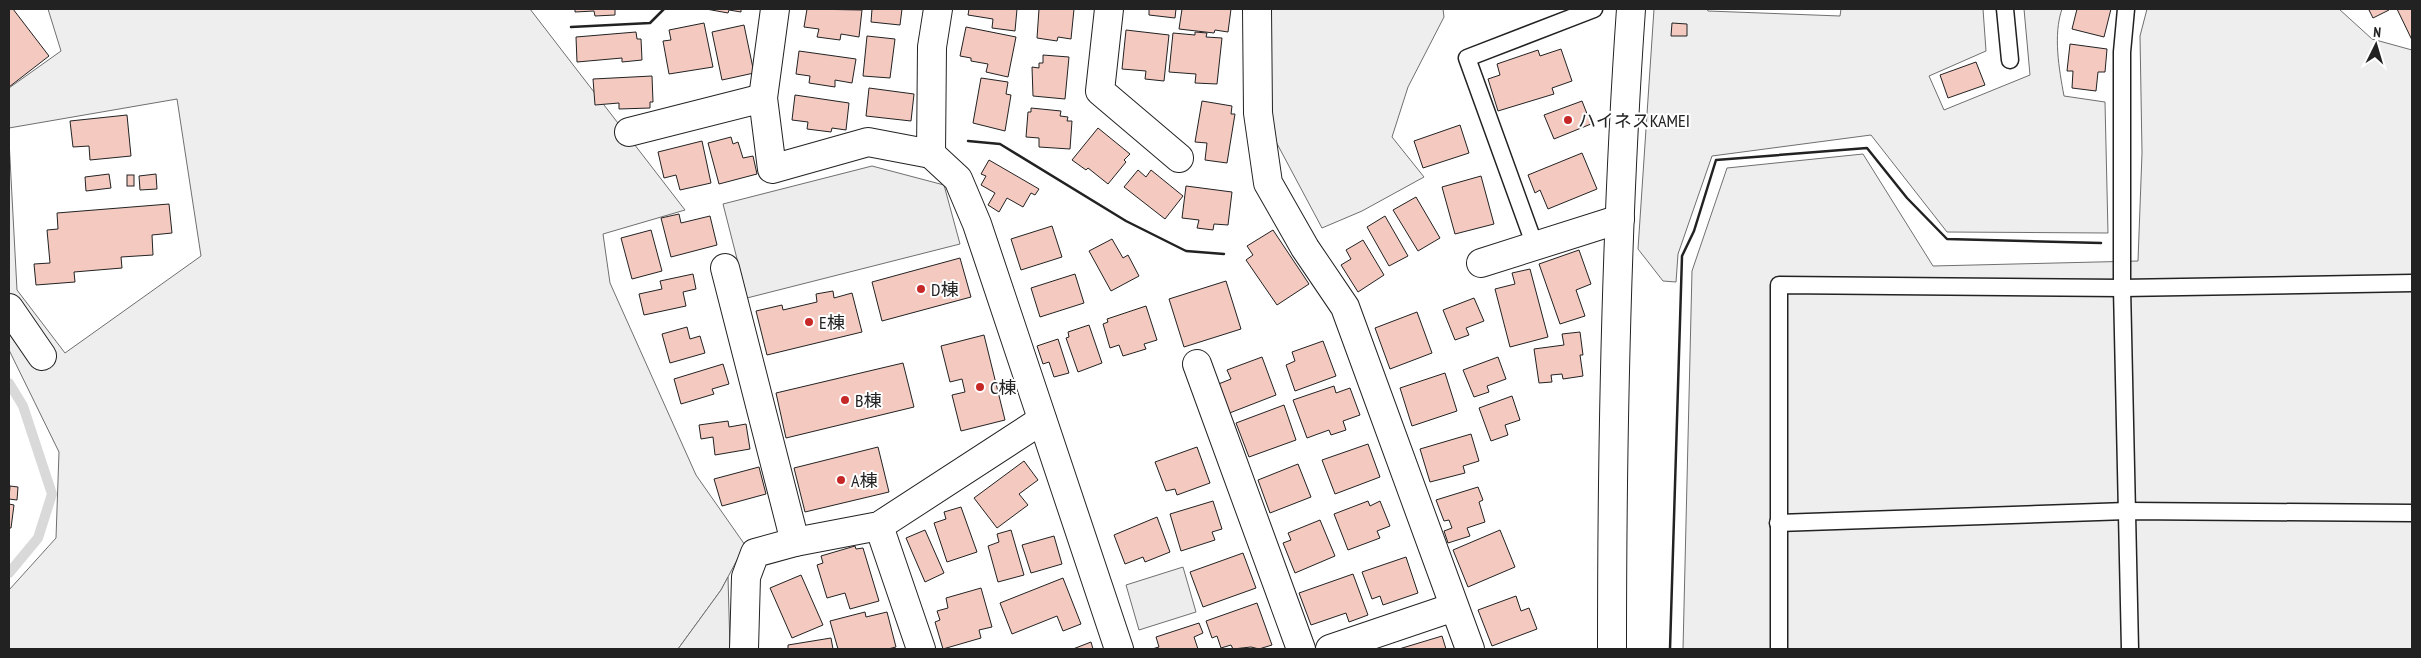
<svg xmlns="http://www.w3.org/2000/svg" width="2421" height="658" font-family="'PT Sans Narrow','Noto Sans JP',sans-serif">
<rect width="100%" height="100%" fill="#fff"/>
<g fill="#eee" stroke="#6f6f6f">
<path d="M48,9h482l155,201 -82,24 7,49 86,192 49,70 -24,45 -43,59h-669v-59l47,-52 3,-86 -50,-102v-210l8,150 48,63 136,-97 -24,-157 -168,29v-40l52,-37z"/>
<path d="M1265,9h178l1,8 -36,70 -16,50 32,40 -62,34 -40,17 -48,-90 -8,-40z"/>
<path d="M1654,9h53l1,2 132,5 1,-7h142l3,42 -57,25 15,34 86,-35 -6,-66h38c-9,26 -3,60 2,87l41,6 3,131 -161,-1 -76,-97 -159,21 -34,98 -2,28 -13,-1 -25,-32z"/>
<path d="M2147,9h192l33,30 40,11v599h-729l9,-378 35,-103 136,-14 70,112 205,-5 4,-108 -2,-117z"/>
</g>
<g fill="#ededed" stroke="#6f6f6f">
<path d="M872,166l72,19 16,59 -213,54 -24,-94z"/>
<path d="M1183,567l13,45 -57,18 -13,-45z"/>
<path d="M728,577l2,72h-52l43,-59z"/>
</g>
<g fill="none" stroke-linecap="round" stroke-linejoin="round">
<path stroke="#d9d9d9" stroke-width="10" d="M9,383l14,23 29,88 -14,44 -29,35"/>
</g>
<g fill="#f3c9c0" stroke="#222">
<path d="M9,9h4l36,47 -40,31z"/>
<path d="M575,9h40v6l-20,1 -1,-5 -19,1z"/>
<path d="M706,9h35v3l-12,-2 -1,3z"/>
<path d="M807,9l55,1 -3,27 -18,-3 -1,6 -23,-3 2,-8 -15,-2z"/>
<path d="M872,9h30l-2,16 -29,-3z"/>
<path d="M969,9h48l-2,22 -23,-3 1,-9 -25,-4z"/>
<path d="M1039,9h35l-3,30 -13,-2 -1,4 -20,-3z"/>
<path d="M1149,9h27l-1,9 -26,-3z"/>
<path d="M1182,9h49l-3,23 -13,-2 -1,3 -35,-4z"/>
<path d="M2077,9h34l-7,28 -32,-8z"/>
<path d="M2371,9h18v1l-16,8 -4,-8z"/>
<path d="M2397,9h15v31z"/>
<path d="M704,23l9,44 -44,7 -6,-33 8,-1 -2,-10z"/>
<path d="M1672,23l15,1v12h-16z"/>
<path d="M744,25l10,48 -32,7 -10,-48z"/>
<path d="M966,27l50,10 -8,40 -22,-5 2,-8 -17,-3v-3l-11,-2z"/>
<path d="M1126,30l43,5 -5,46 -19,-2 1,-8 -24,-2z"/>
<path d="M636,32l1,7h4l1,21 -20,2v-4l-45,4 -1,-25z"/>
<path d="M1195,32l12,1 -1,4 16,1 -5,46 -22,-1 1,-9 -27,-2 4,-39 22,2z"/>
<path d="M867,36l28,3 -5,39 -27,-2z"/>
<path d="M2070,44l37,5 -2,23h-7l-2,19 -24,-3 1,-17h-6z"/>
<path d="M1561,49l11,32 -20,7 2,6 -56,17 -10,-32 12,-4 -3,-11 41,-14 2,6z"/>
<path d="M799,51l57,8 -4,24 -17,-3v7l-26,-4 1,-7 -14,-2z"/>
<path d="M1043,55l26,2 -4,42 -32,-3 -1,-29 7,1v-5h4z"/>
<path d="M1976,62l9,23 -37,13 -8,-23z"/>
<path d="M652,76l1,26h-3v6l-31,1v-6l-24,2 -2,-26z"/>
<path d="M981,78l27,4 -2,12 5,1 -6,36 -32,-8z"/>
<path d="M869,88l45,6 -3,27 -45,-5z"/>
<path d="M795,95l54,8 -3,27 -14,-2 -1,4 -24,-3 1,-7 -16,-2z"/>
<path d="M1202,101l30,5 -1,8h4l-8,49 -22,-3 2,-17 -12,-1z"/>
<path d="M1582,101l9,23 -37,15 -10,-24z"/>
<path d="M1031,108l30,3 -1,5 8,1 -1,4h5l-2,28 -31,-2v-9l-13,-1 2,-25h3z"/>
<path d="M127,115l4,41 -41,4 -1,-14 -16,1 -3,-26z"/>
<path d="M1460,125l9,28 -46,15 -9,-27z"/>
<path d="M1098,128l32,26 -6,6 2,2 -18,22 -20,-16 -2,2 -14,-10z"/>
<path d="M731,137l2,7 5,-2 5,16 10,-2 4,18 -38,10 -11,-41z"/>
<path d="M702,141l9,42 -31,7 -4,-15 -12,3 -6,-26z"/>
<path d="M1582,153l15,36 -49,20 -8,-19 -5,3 -7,-18z"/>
<path d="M989,160l50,29 -4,6 -4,-2 -8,14 -16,-9 -8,14 -11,-7 7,-12 -14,-8 5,-9 -5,-2z"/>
<path d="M1138,170l8,7 5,-7 32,26 -18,23 -41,-32z"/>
<path d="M109,174l2,14 -25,3 -1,-14z"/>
<path d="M156,174l1,15 -17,1 -1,-14z"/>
<rect x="127" y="175" width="7" height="11"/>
<path d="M1481,176l13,48 -39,10 -13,-47z"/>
<path d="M1186,186l46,6 -4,33 -14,-1 -1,6 -16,-2 2,-8 -17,-2z"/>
<path d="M1416,197l24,41 -22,13 -25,-41z"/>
<path d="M169,204l3,29 -20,2 1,20 -32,2 1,11 -48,4 1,10 -39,3 -2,-21 16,-1 -3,-33 11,-1 -1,-16z"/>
<path d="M679,214l2,9 29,-7 7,29 -46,12 -10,-39z"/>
<path d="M1385,216l23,40 -19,10 -22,-39z"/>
<path d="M1052,226l10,31 -41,13 -10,-31z"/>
<path d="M651,230l11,41 -30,8 -11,-41z"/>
<path d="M1273,230l36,54 -32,21 -31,-45 7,-5 -6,-9z"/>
<path d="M1112,239l11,19 5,-3 11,21 -28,15 -22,-40z"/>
<path d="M1363,240l21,35 -26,17 -17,-27 10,-6 -5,-9z"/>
<path d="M1579,250l12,34 -15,6 9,26 -25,8 -21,-60z"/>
<path d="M960,258l11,39 -89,24 -10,-39z"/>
<path d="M1530,269l18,68 -38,10 -15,-58 20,-5 -3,-11z"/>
<path d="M693,274l3,15 -13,3 3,14 -42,9 -5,-21 23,-5 -2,-8z"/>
<path d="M1075,274l9,29 -44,14 -9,-29z"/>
<path d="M1226,281l15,48 -57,18 -15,-48z"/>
<path d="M833,291l1,7 18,-5 10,39 -95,23 -11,-44 26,-6 1,5 34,-8 -1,-8z"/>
<path d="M1474,298l10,23 -18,7 3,7 -14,5 -12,-30z"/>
<path d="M1146,306l11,34 -13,4 2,5 -23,7 -4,-11 -9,3 -7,-24 5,-2 -1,-3z"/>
<path d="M1417,312l15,41 -42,16 -15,-41z"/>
<path d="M1089,325l13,38 -24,9 -12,-34 3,-1 -1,-5z"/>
<path d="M687,327l3,12 10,-3 5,17 -35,10 -8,-29z"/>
<path d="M1580,332l3,23h-3l3,21 -20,3 -1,-5 -11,1 1,7 -13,1 -5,-34 30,-4 -2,-11z"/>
<path d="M984,335l21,85 -44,11 -9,-36 13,-3 -3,-13 -12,3 -9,-36z"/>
<path d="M1058,339l11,34 -15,4 -5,-15 -6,2 -6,-18z"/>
<path d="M1323,341l13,35 -41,15 -9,-26 9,-4 -3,-9z"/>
<path d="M1262,357l14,38 -49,19 -11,-29 15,-6 -4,-9z"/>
<path d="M1498,357l8,22 -19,7 2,6 -15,5 -11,-27z"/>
<path d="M903,363l11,44 -128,31 -10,-45z"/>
<path d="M723,364l6,20 -17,5 2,5 -33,10 -7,-25z"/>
<path d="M1445,373l12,38 -45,15 -12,-38z"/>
<path d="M1334,386l2,7 14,-5 10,27 -17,6 3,9 -15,5 -2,-5 -22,8 -14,-38z"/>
<path d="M1512,396l8,24 -15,5 3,10 -17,6 -12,-33z"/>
<path d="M1284,405l12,35 -47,17 -13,-34z"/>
<path d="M728,421l1,6 17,-3 4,25 -35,6 -2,-18 -12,2 -2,-14z"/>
<path d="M1471,434l8,27 -16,5 2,7 -35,9 -10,-33z"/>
<path d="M1368,444l12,33 -45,17 -13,-34z"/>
<path d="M878,447l11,45 -84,20 -11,-44z"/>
<path d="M1197,447l13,36 -33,12 -2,-6 -9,2 -11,-29z"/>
<path d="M1024,461l14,19 -19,14 9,11 -31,23 -23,-30z"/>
<path d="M1298,464l13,33 -41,16 -12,-33z"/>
<path d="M759,467l7,27 -44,12 -8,-27z"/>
<path d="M10,486l8,1 -1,13 -8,-1z"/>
<path d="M1478,487l5,13 -4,2 6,20 -18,6 3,8 -22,7 -4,-12 8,-3 -3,-8 -5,1 -8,-21z"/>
<path d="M1213,501l9,28 -10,3 3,8 -34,11 -11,-37z"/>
<path d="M1368,501l2,5 10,-5 10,25 -13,5 3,7 -32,12 -14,-36z"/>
<path d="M9,504l5,1 -3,23h-2z"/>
<path d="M961,507l16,45 -30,10 -13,-39 12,-4 -2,-7z"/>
<path d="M1157,517l13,35 -25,10 -2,-5 -18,7 -11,-29z"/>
<path d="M1320,520l15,36 -40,17 -12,-30 8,-3 -3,-7z"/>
<path d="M925,530l19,43 -19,9 -19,-44z"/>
<path d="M1011,530l13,45 -26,7 -10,-36 11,-4 -2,-8z"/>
<path d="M1500,530l15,37 -47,20 -15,-37z"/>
<path d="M1054,536l8,28 -31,9 -9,-28z"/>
<path d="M855,546l1,3 7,-1 16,53 -29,8 -5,-16 -18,5 -10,-33 6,-2 -2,-7z"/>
<path d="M1243,553l13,35 -53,19 -13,-35z"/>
<path d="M1406,557l12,36 -35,12 -3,-9 -8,3 -10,-27z"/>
<path d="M1353,574l15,41 -19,7 -3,-9 -35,12 -12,-32z"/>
<path d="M801,575l22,50 -31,13 -22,-50z"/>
<path d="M1063,578l18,46 -18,7 -6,-15 -45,18 -12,-31z"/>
<path d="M981,588l11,39 -13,3 2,8 -38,11 -8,-27 5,-2 -3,-9 11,-3 -2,-10z"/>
<path d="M1516,596l5,15 8,-3 8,21 -45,17 -14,-36z"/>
<path d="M1257,603l15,42 -13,4 -8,-2 -18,2 -2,-4 -10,3 -4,-12 -5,2 -6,-17z"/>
<path d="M865,612l1,5 21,-5 9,35 -8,2h-50l-8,-28z"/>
<path d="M1199,623l4,10 -9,4 4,12h-46l7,-2 -3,-10z"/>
<path d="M1442,636l4,13h-47z"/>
<path d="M831,638l2,11h-45v-4z"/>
<path d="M1091,642l2,7h-20z"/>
</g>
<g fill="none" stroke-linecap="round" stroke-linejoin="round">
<g stroke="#222" stroke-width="19">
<g id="lane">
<path d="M2005,9l5,51"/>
<path d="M2126,9l-4,43v236l8,361"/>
<path d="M1535,246l-68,-188 127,-49"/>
<path d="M1778,523l349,-12 285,2"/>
<path d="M1779,649v-364l343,3 290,-5"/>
</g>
</g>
<g stroke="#222" stroke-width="30">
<g id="street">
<path d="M775,9l-12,89 9,71 96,-27 63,12"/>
<path d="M938,9l-6,38 -1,107 27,25 19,45 142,425"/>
<path d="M1109,9l-9,82 79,67"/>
<path d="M1257,9l1,104 10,70 37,65 40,59 125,342"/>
<path d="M629,132l134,-34"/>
<path d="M1481,263l139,-44"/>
<path d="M725,268l70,274"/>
<path d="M9,308l33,48"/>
<path d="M1197,364l104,285"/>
<path d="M879,526l42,123"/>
<path d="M744,649l2,-72 9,-24 40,-11 84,-16 163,-106"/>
<path d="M1330,649l124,-42"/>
<path d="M1612,649c0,-213 4,-427 19,-640"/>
</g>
</g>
<use href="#lane" stroke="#fff" stroke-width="16"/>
<use href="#street" stroke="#fff" stroke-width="28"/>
<g stroke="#222" stroke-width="2.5">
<path d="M571,27l79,-4 14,-14"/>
<path d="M968,141l32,3 126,77 60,30 38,3"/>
<path d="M1670,649l12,-393 12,-25 22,-71 151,-12 40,50 40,41 154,4"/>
</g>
</g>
<g fill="#c62828" stroke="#fff" stroke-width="2">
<circle cx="1568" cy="120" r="5"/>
<circle cx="921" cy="289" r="5"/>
<circle cx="809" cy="322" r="5"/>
<circle cx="980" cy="387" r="5"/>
<circle cx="845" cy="400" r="5"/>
<circle cx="841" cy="480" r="5"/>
</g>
<g text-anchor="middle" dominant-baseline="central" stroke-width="4" stroke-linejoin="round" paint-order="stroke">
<g font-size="18" fill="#222" stroke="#fff" text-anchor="start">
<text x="1578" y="120">ハイネスKAMEI</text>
<text x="931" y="289">D棟</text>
<text x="819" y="322">E棟</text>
<text x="990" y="387">C棟</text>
<text x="855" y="400">B棟</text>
<text x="851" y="480">A棟</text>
</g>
</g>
<rect width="2421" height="658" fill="none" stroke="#222222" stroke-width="20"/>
<g transform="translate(2376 45) rotate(5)" stroke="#ffffff" stroke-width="4" paint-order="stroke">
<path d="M0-4L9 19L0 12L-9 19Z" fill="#222222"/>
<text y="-8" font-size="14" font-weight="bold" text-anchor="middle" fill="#222222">N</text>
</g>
</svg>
